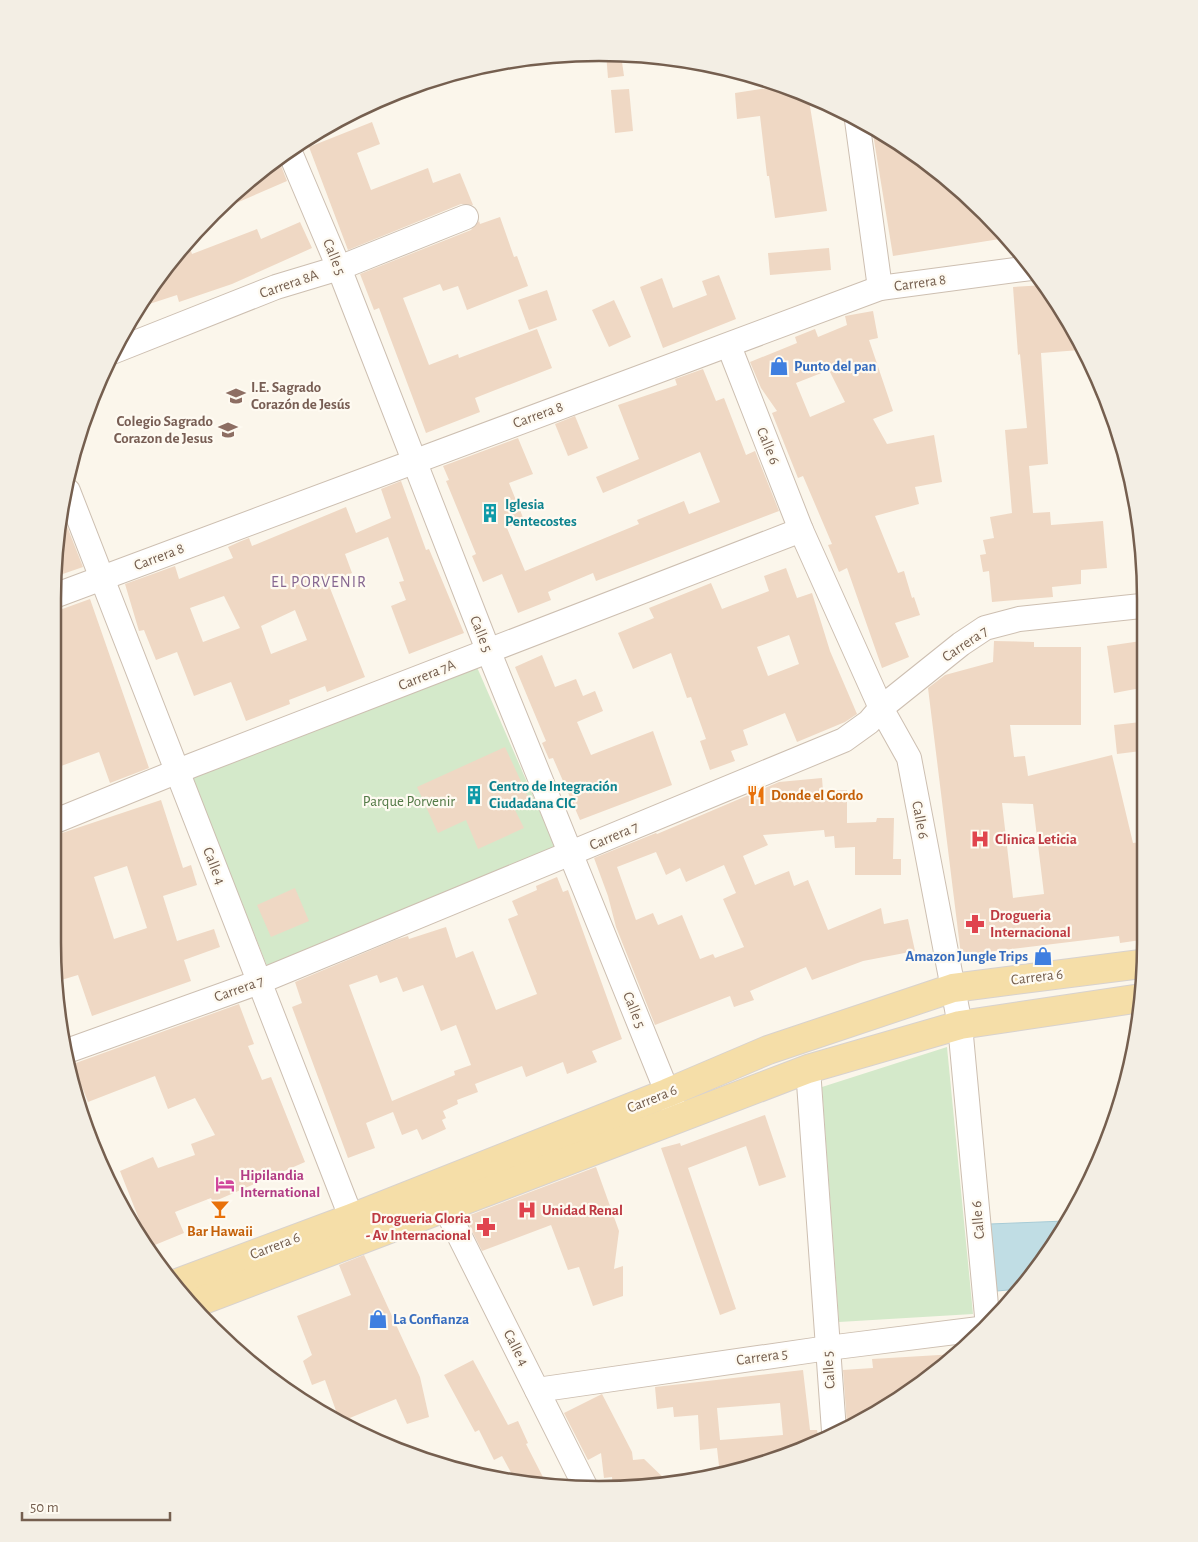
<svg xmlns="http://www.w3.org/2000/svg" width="1198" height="1542" font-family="'Alegreya Sans',sans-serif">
<rect width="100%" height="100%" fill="#fbf6eb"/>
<g fill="#d4e9ca">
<path d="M476,665l81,186 -290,115 -75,-188z"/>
<path d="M947,1047l26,267 -134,8 -17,-235z"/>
</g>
<path fill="#c0dde4" stroke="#a7cbd6" d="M1065,1221l-11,25 -35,43 -22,2 -7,-67z"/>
<g fill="#efd8c4" fill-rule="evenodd">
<path d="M606,53l15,2 3,21 -16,2z"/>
<path d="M781,86l27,8 19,117 -52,7 -6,-42h-2l-7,-60 -23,3 -2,-26z"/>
<path d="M629,89l4,42 -18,2 -4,-43z"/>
<path d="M372,122l8,22 -23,9 14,37 57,-22 5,15 27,-10 13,32 -12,-1 -113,46 -39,-103z"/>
<path d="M872,128l31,17 83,68 20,25 -113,18z"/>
<path d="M278,158l9,23 -67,29 18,-22z"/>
<path d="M500,217l14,40 3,-1 11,30 -61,24 -9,-24 -15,5 -3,-7 -37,14 26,67 29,-11 1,4 78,-29 15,39 -77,30 5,14 -54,21 -47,-125 -5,2 -14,-36 111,-44 8,-9 1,3z"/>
<path d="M300,222l12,26 -80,36 -53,18 -2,-7 -37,12 25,-40 23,-25 4,12 65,-25 4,10z"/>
<path d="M829,248l2,22 -61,5 -2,-22z"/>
<path d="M719,275l17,44 -73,29 -23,-61 22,-9 11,30 34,-13 -5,-14z"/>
<path d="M1045,285l9,11 26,54 -39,3 7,111 -19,2 4,47 17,-1 1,13 52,-4 4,47 -26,2v14l-29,3 1,10 -61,5 -3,-31 -6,1 -3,-17 6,-1 -3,-14 11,-2 -4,-21 22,-4 -7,-83 22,-2 -7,-74 -2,1 -5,-68z"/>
<path d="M547,290l10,30 -28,10 -11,-30z"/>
<path d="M614,300l17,37 -22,10 -17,-37z"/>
<path d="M873,311l5,27 -9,2 24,71 -20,8 14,25 47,-9 8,47 -27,5 4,17 -44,12 23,57 6,-2 8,27 2,-1 6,18 -25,8 14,34 -27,11 -35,-100 -8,4 -11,-27 4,-1 -29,-68 -5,2 -26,-65 5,-2 -16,-23 -11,-26 47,-19 -2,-6 20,-8 3,8 29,-12 -2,-9zM829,370l16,32 -35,15 -14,-34z"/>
<path d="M703,369l13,32 8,-3 22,57 9,-4 24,60 -183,70 -3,-8 -45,19 3,8 -33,13 -16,-39 -19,8 -11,-26 4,-2 -30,-73 3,-1 -6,-14 75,-28 15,36 -24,9 15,37 -17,8 18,43 114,-47 -2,-4 47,-19 5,13 31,-12 -20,-50 -97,41 -7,-16 43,-18 -21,-54 59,-20 -2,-6z"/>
<path d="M575,416l13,32 -20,8 -13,-32z"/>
<path d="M401,481l25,69 3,-1 35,84 -55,21 -18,-48 15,-6 -7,-18 5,-1 -16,-44 -43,17 7,19 -24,10 37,94 -38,15 -2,-6 -36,14 1,4 -44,17 -15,-39 -37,14 -17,-44 -21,8 -12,-30 -5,1 -14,-47 50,-18 4,13 54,-21 -5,-11 11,-5 10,-4 3,8 94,-39 10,26 35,-15 -10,-29zM224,596l16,32 -37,14 -13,-34zM295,610l12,30 -36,14 -10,-28z"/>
<path d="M63,516l20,51 -29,10v-13z"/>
<path d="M786,568l11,30 15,-5 18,58 27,63 -12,8 -48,20 -12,-29 -42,17 5,15 -17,6 4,10 -25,9 -10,-29 6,-2 -15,-42 -4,1 -16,-45 -38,16 -15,-36 36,-15 -5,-10 62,-25 11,26 47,-18 -5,-15zM789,635l10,29 -31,12 -11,-29z"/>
<path d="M90,599l59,169 -39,15 -11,-31 -46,17 1,-157z"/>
<path d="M994,641l40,1v5h47v78h-71l4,32 11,-1 3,20 84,-21 21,88 8,-1v98l-21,3 -1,-7 -158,19 -33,-267 17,-13 48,-13zM1002,803l31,1 11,90 -31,4z"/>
<path d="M1141,641v47l-27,5 -7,-47z"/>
<path d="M542,655l13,32 21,-8 7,17 12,-5 8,20 -26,11 14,33 62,-24 19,54 -92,35 -27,-62 -4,1 -7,-16 4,-2 -31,-74z"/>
<path d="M1141,722v29l-24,3 -3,-29z"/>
<path d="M505,747l26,56 -16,7 9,18 -46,21 -12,-29 -28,13 -21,-46z"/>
<path d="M822,778l1,13 24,-1v33l29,-1 1,-4h17l-1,41h8v16h-46v-28l-20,1 -1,-12 -9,1 -1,-7 -61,5 5,10 -25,11 12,29 34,-14 5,15 14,-6 20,50 53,-22 3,16 24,-5 7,32 -52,10 -51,19 -6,-13 -56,24 4,9 -20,7 -4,-11 -75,29 -39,-98 -8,-31 -14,-38 62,-25 1,1 122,-52zM656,852l10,23 14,-7 6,14 38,-17 12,28 -13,6 21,48 -29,11 -2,-4 -13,5 -18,-44 -24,10 -5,-12 -17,7 -19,-53z"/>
<path d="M161,800l22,68 8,-3 6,20 -34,11 14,45 37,-12 6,18 -36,13 7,21 -99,35 -14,-41 -20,6 -6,-38 1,-107zM127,866l20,62 -33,11 -20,-62z"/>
<path d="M557,877l6,15 5,-2 54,149 -30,12 5,11 -30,12 -4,-12 -37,15 -4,-11 -47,18 3,8 -21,8 1,4 -15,7 3,7 -4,2 4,9 -24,11 -5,-11 -15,6 -9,-23 -27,11 9,25 -27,10 -56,-151 10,-4 -7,-21 100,-42 13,-4 1,3 37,-12 10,31 17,-7 23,59 41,-16 -29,-75 10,-4 -6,-14 25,-11 -1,-4zM377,975l3,8 17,-6 6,15 20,-7 18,46 15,-6 15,40 -17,6 1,4 -63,26 -43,-116z"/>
<path d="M295,888l14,33 -38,16 -14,-32z"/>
<path d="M239,1004l15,40 -6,2 14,34 9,-3 34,85 -92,40 -2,-4 -36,14 9,21 -34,14 -30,-76 33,-14 5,11 37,-13 -4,-11 24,-9 -20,-37 -27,11 -13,-33 -67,26 -15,-38z"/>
<path d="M765,1115l21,62 -27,9 -13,-40 -58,22 48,141 -16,6 -59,-167 19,-5 1,3z"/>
<path d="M596,1167l23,64 -5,38 9,-3v30l-30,10 -14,-39 -11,3 -17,-45 -69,26 -17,-34z"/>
<path d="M364,1255l56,122 9,40 -22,7 -11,-25 -56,23 -15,-42 -13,5 -9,-24 9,-6 -15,-39 54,-21 -12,-30z"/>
<path d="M956,1354l-54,44 -55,27 -4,-55 30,-2 -1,-9z"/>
<path d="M473,1360l35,65 10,-4 10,22 -2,1 20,39 -32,-5 -12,-22 -8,4 -15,-30 -4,2 -31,-57z"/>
<path d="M803,1370l7,60h7l2,9 -45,22 -54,14 -3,-27 -17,2 -2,-35 -24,2 -1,-10 -16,2 -2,-22zM780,1403l3,32 -63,5 -3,-32z"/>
<path d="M602,1394l30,58 1,8 11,-1 25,24 -56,5 -1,-11 -8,1 -3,-25 -13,7 -24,-47z"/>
</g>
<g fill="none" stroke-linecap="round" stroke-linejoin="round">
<g stroke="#cdbfb1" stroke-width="26">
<g id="minor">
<path d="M857,120l23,168"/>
<path d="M289,150l50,118 149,382 186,459"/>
<path d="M729,346l72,184 80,178 28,50 51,267 28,302"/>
<path d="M112,352l164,-65 63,-19 127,-51"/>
<path d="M68,491l290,744"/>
<path d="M54,596l826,-308 151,-20"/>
<path d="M53,822l140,-57 608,-235"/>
<path d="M67,1051l192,-69 585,-242 25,-18 12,-14 80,-64 24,-16 34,-9 122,-13"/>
<path d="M808,1069l26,362"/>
<path d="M446,1209l140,279"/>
<path d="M537,1390l291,-42 159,-20"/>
</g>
</g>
<g stroke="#d8d2ce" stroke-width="30">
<g id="major">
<path d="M177,1283l174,-65 316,-125 101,-43 185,-62 188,-24"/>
<path d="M193,1304l615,-235 152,-44 181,-27"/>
</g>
</g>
<use href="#minor" stroke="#fff" stroke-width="24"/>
<use href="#major" stroke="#f5dea8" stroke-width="28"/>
</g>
<defs>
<g id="shop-bare" transform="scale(1.5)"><path d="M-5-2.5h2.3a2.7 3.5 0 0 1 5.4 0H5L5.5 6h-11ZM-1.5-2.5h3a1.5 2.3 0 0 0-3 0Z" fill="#3f7fe0" stroke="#fefaf1" stroke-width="2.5" paint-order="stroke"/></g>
<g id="school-bare" transform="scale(1.5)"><path d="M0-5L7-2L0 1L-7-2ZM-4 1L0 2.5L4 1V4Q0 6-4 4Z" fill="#8d6e63" stroke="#fefaf1" stroke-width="2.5" paint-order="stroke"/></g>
<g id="building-bare" transform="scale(1.5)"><path d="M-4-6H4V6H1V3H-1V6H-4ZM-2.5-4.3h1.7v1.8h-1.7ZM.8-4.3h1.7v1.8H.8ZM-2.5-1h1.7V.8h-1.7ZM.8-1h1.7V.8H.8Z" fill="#0f9aa8" stroke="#fefaf1" stroke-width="2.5" paint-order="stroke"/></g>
<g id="restaurant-bare" transform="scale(1.5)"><path d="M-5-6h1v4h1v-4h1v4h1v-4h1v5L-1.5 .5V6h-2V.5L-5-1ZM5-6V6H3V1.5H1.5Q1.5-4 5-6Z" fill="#e8710a" stroke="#fefaf1" stroke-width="2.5" paint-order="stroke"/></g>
<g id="hospital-bare" transform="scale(1.5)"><path d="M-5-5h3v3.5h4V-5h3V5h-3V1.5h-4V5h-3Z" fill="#e0444e" stroke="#fefaf1" stroke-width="2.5" paint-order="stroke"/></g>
<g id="pharmacy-bare" transform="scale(1.5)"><path d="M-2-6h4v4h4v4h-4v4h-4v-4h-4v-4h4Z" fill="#e0444e" stroke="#fefaf1" stroke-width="2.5" paint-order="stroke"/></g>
<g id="hotel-bare" transform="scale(1.5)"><path d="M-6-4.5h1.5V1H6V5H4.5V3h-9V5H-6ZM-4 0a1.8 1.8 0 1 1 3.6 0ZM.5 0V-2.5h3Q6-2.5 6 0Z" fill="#d1479c" stroke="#fefaf1" stroke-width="2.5" paint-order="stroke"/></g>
<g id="bar-bare" transform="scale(1.5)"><path d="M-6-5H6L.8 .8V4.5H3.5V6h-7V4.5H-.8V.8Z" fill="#e8710a" stroke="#fefaf1" stroke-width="2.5" paint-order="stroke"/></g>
</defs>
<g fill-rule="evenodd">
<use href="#shop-bare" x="779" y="366"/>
<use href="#school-bare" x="236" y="396"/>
<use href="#school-bare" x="228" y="430"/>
<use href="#building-bare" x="490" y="513"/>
<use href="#building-bare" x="474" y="795"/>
<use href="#restaurant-bare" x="756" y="795"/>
<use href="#hospital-bare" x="980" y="839"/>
<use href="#pharmacy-bare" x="975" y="924"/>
<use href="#shop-bare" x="1043" y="956"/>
<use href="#hotel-bare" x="225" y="1184"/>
<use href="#bar-bare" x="220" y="1209"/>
<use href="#hospital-bare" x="527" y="1210"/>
<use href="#pharmacy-bare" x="486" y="1227"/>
<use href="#shop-bare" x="378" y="1319"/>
</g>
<g text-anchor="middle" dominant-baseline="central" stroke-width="4.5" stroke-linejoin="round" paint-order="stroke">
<g font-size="15" fill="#755f4f" stroke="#fefaf1">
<text transform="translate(334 257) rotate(68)">Calle 5</text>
<text transform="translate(920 283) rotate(-8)">Carrera 8</text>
<text transform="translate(289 284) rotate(-19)">Carrera 8A</text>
<text transform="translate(538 415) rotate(-20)">Carrera 8</text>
<text transform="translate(768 446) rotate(68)">Calle 6</text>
<text transform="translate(159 557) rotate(-21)">Carrera 8</text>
<text transform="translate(481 634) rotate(68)">Calle 5</text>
<text transform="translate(965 644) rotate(-34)">Carrera 7</text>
<text transform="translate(427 675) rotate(-22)">Carrera 7A</text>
<text transform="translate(920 820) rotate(79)">Calle 6</text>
<text transform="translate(614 836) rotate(-23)">Carrera 7</text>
<text transform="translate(214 866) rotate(69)">Calle 4</text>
<text transform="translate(1037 977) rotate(-7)">Carrera 6</text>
<text transform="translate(239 989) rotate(-20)">Carrera 7</text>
<text transform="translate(634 1010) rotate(68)">Calle 5</text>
<text transform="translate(652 1099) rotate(-22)">Carrera 6</text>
<text transform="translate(978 1220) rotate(-95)">Calle 6</text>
<text transform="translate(275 1246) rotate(-21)">Carrera 6</text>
<text transform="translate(516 1348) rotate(63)">Calle 4</text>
<text transform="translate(762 1357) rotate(-8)">Carrera 5</text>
<text transform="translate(829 1370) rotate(-94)">Calle 5</text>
</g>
<g font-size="15" font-weight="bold" fill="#366cbe" stroke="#fefaf1" text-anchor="start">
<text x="794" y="366">Punto del pan</text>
<text x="1028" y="956" text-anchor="end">Amazon Jungle Trips</text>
<text x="393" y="1319">La Confianza</text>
</g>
<g font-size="15" font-weight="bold" fill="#785e54" stroke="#fefaf1" text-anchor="start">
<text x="251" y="387">I.E. Sagrado<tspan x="251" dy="17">Corazón de Jesús</tspan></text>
<text x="213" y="421" text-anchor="end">Colegio Sagrado<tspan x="213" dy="17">Corazon de Jesus</tspan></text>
</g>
<g font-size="15" font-weight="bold" fill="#0d838f" stroke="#fefaf1" text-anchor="start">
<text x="505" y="504">Iglesia<tspan x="505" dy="17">Pentecostes</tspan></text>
<text x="489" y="786">Centro de Integración<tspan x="489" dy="17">Ciudadana CIC</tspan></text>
</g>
<g font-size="15" font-weight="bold" fill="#c56008" stroke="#fefaf1" text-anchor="start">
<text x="771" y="795">Donde el Gordo</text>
<text x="220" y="1231" text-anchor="middle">Bar Hawaii</text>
</g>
<g font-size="15" fill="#537a47" stroke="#fefaf1">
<text x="409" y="801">Parque Porvenir</text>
</g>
<g font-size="15" font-weight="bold" fill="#be3a42" stroke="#fefaf1" text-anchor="start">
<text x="995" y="839">Clinica Leticia</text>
<text x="990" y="915">Drogueria<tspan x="990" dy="17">Internacional</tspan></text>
<text x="542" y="1210">Unidad Renal</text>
<text x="471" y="1218" text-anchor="end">Drogueria Gloria<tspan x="471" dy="17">- Av Internacional</tspan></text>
</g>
<g font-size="15" font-weight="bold" fill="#b23c85" stroke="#fefaf1" text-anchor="start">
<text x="240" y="1175">Hipilandia<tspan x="240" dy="17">International</tspan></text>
</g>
<g font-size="16" letter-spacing="1" fill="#866791" stroke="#fefaf1">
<text x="319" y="582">EL PORVENIR</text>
</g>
</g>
<path d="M0 0H1198V1542H0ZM599 61H599A538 538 0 0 1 1137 599V943A538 538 0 0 1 599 1481H599A538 538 0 0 1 61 943V599A538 538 0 0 1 599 61Z" fill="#f3eee4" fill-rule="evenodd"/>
<path fill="none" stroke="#755f4f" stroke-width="2.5" d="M599 61H599A538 538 0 0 1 1137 599V943A538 538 0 0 1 599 1481H599A538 538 0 0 1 61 943V599A538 538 0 0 1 599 61Z"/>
<path d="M22 1512v8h148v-8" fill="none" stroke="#755f4f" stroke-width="2.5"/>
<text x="30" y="1512" font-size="15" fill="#755f4f" stroke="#fefaf1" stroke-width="4" paint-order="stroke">50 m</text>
</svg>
